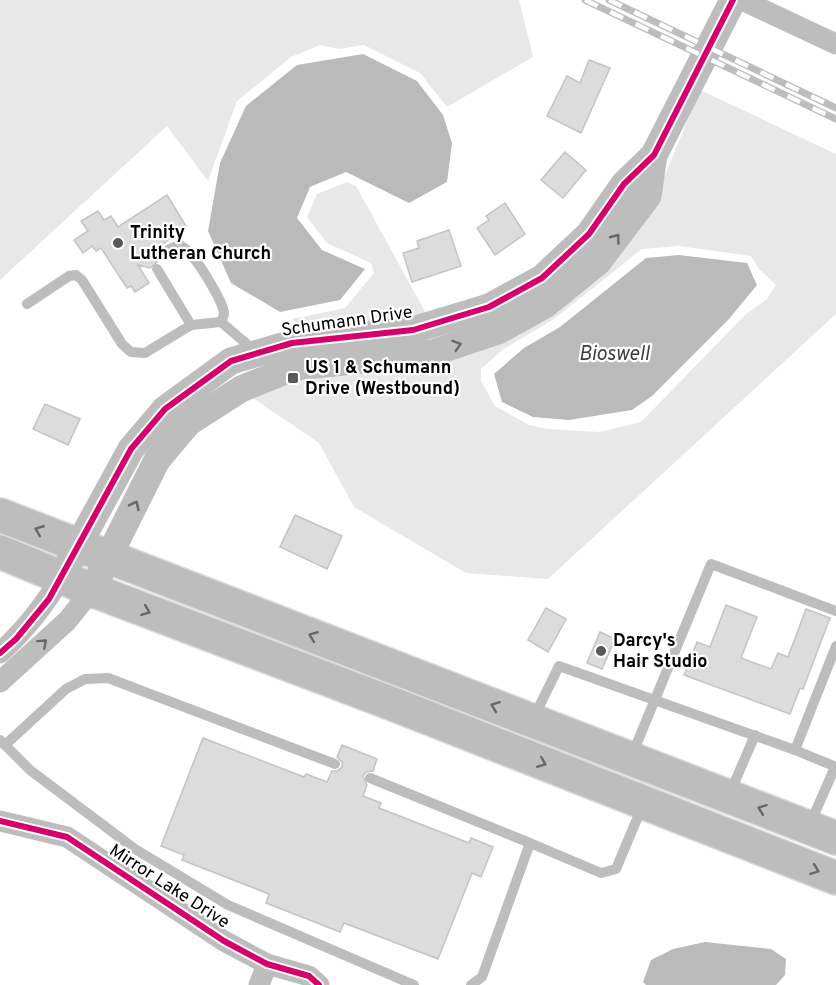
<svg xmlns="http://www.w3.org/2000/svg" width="836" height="985" font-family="Overpass,sans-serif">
<rect width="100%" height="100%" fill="#fff"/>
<g fill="#e8e8e8" fill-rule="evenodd">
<path d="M0,0h519l14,57 -86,50 -27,-34 -56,-28 -25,4 -19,-4 -29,12 -54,44 -29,80 -41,-55 -167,154z"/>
<path d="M700,90l136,64v160l-288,265 -82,-6 -112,-66 -35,-64 -68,-46 47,-20 156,-20 195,-143zM679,246l72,10 8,13 17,16 -9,14 -22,16 -104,107 -41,10 -52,-3 -19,-4 -34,-19 -14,-25v-12l21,-19 52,-31 88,-70z"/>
<path d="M347,182l9,4 72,131 -129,9 -7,-7 53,-11 29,-35 -3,-10 -44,-20 -20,-26 10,-23z"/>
</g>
<g fill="#bababa">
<path d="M363,54l54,27 26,34 9,28 -5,39 -38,21 -63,-31 -36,15 -13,31 25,32 43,19 -25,31 -60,12 -49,-29 -23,-52 12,-68 26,-57 51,-41z"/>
<path d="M679,255l68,8 10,22 -28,34 -77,77 -20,14 -63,10 -36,-3 -31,-15 -8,-28 30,-26 36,-21 86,-69z"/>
<path d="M705,942l66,7 15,10 -1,16 -9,10h-130l-3,-3 8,-22 22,-11z"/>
</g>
<g fill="#dcdcdc" stroke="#c4c4c4" stroke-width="1.5">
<path d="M589,60l21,8 -29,65 -34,-17 20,-40 13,7z"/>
<path d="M565,152l21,18 -23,28 -22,-18z"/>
<path d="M167,195l19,31 -32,25 -1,4 4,7 -7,6 -12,-3 11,18 -14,9 -4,-6 -4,2 -26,-40 -5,3 -4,-5 -9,7 -9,-13 14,-9 -7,-10 17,-10 6,9 7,-4 7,11z"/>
<path d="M505,203l20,31 -30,21 -18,-27 12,-8 -3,-4z"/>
<path d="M449,230l12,36 -49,16 -9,-29 16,-5 -2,-7z"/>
<path d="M45,404l35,15 -12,26 -35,-16z"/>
<path d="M295,515l47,21 -15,33 -47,-22z"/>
<path d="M726,605l31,12 -16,41 30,11 7,-16 10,4 18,-48 24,9 -27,71 -3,-1 -10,26 -106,-39 13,-33 13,5z"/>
<path d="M546,608l20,11 -18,33 -20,-12z"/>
<path d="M600,632l15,7 -13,30 -15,-6z"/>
<path d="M203,738l101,39 2,-3 21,8 5,-11h5l5,-4v-5l-5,-5 5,-12 35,14 -4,12 -7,1 -3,4 4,9 -4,11 18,7 -2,5 90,35 2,-5 22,9 -12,30 -9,-4 -34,86 -94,-36 -4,9 -74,-29 3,-9 -87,-34 2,-5 -23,-9z"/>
</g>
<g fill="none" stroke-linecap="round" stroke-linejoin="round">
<g stroke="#dbdbdb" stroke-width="36">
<g id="primary">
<path d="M0,515l836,323"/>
<path d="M0,552l92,38 298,113 446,175"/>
</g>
</g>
<g stroke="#bdbdbd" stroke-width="10">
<path d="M160,255c6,-3 13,-10 21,-9 11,3 42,55 43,67 0,3 -2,6 -3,9"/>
<path d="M157,269l34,56"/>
<path d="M27,304l42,-28 7,-1 6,5 40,64 9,8 14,1 46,-28 30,-3 34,29"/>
<path d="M533,719l26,-53 236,84 41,17"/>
<path d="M0,740l30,30 105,79 93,56 186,80"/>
<path d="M5,745l61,-56 19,-10 23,-1 227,86"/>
<path d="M795,750l41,-104"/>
<path d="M632,755l79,-191 125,47"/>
<path d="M370,778l160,65"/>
<path d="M730,793l25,-58"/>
<path d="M810,824l25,-57"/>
<path d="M471,985l11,-8 48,-134 71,30 15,-4 26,-62"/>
</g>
<g stroke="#bdbdbd" stroke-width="21">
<path d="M742,0l94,44"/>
<path d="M0,653c24,-22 45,-48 61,-76"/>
<path d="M0,682l67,-61 25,-31"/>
<path d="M0,821l67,16 157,104 43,23 42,12 10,9"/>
<path d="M259,985l8,-21"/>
</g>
<g stroke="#bdbdbd" stroke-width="27">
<path d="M61,577l70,-128 34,-40 66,-48 61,-18 121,-13 76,-23 53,-29 47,-44 35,-50 30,-29 79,-155"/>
<path d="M92,590l65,-130 31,-37 53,-34 54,-22 137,-14 66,-22 47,-26 53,-43 50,-66 6,-41"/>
</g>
<use href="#primary" stroke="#bdbdbd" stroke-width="33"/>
<g stroke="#bdbdbd" stroke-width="7">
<g id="rail">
<path d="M585,0l251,119"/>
<path d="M609,0l227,108"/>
</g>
</g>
<use href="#rail" stroke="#fff" stroke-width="4.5" stroke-dasharray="14" stroke-linecap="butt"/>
<g stroke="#fff" stroke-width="10">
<g id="cycleway">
<path d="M0,653l16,-14 33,-40 82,-150 34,-40 66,-48 61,-18 121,-13 76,-23 53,-29 47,-44 35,-50 30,-29 79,-155"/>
<path d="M0,821l67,16 157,104 43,23 42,12 10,9"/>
</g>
</g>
<use href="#cycleway" stroke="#d6006c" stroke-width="6"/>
</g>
<defs><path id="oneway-chevron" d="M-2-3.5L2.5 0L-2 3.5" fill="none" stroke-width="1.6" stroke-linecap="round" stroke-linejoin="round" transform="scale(1.5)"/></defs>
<g stroke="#686868">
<use href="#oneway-chevron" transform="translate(616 238) rotate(-53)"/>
<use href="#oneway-chevron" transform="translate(457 345) rotate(-18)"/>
<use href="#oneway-chevron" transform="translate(135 505) rotate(-64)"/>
<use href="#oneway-chevron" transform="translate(39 530) rotate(-158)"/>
<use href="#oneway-chevron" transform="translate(146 611) rotate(21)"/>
<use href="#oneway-chevron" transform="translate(313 636) rotate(-159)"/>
<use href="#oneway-chevron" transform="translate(43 643) rotate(-42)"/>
<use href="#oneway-chevron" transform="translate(495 706) rotate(-159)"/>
<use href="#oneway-chevron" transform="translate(542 763) rotate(22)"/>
<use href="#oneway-chevron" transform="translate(762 809) rotate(-159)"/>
<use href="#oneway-chevron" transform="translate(815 870) rotate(21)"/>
</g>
<g fill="#595959" stroke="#fff" stroke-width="2">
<circle cx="118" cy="243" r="6"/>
<rect x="287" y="372" width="12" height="12" rx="3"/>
<circle cx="601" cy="651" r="6"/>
</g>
<g text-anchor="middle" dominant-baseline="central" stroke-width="4.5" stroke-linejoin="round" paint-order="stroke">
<g font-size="18" font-weight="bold" fill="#000" stroke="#fff" text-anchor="start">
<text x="130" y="233">Trinity<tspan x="130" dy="21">Lutheran Church</tspan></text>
<text x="305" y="368">US 1 &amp; Schumann<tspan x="305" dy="21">Drive (Westbound)</tspan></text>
<text x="613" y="641">Darcy's<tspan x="613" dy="21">Hair Studio</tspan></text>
</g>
<g font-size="18" fill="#000" stroke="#fff">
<text transform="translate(347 322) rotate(-8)">Schumann Drive</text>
<text transform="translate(169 887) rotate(33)">Mirror Lake Drive</text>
</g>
<g font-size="20" font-style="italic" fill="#3e3e3e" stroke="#fff">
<text x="614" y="355">Bioswell</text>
</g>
</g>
</svg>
